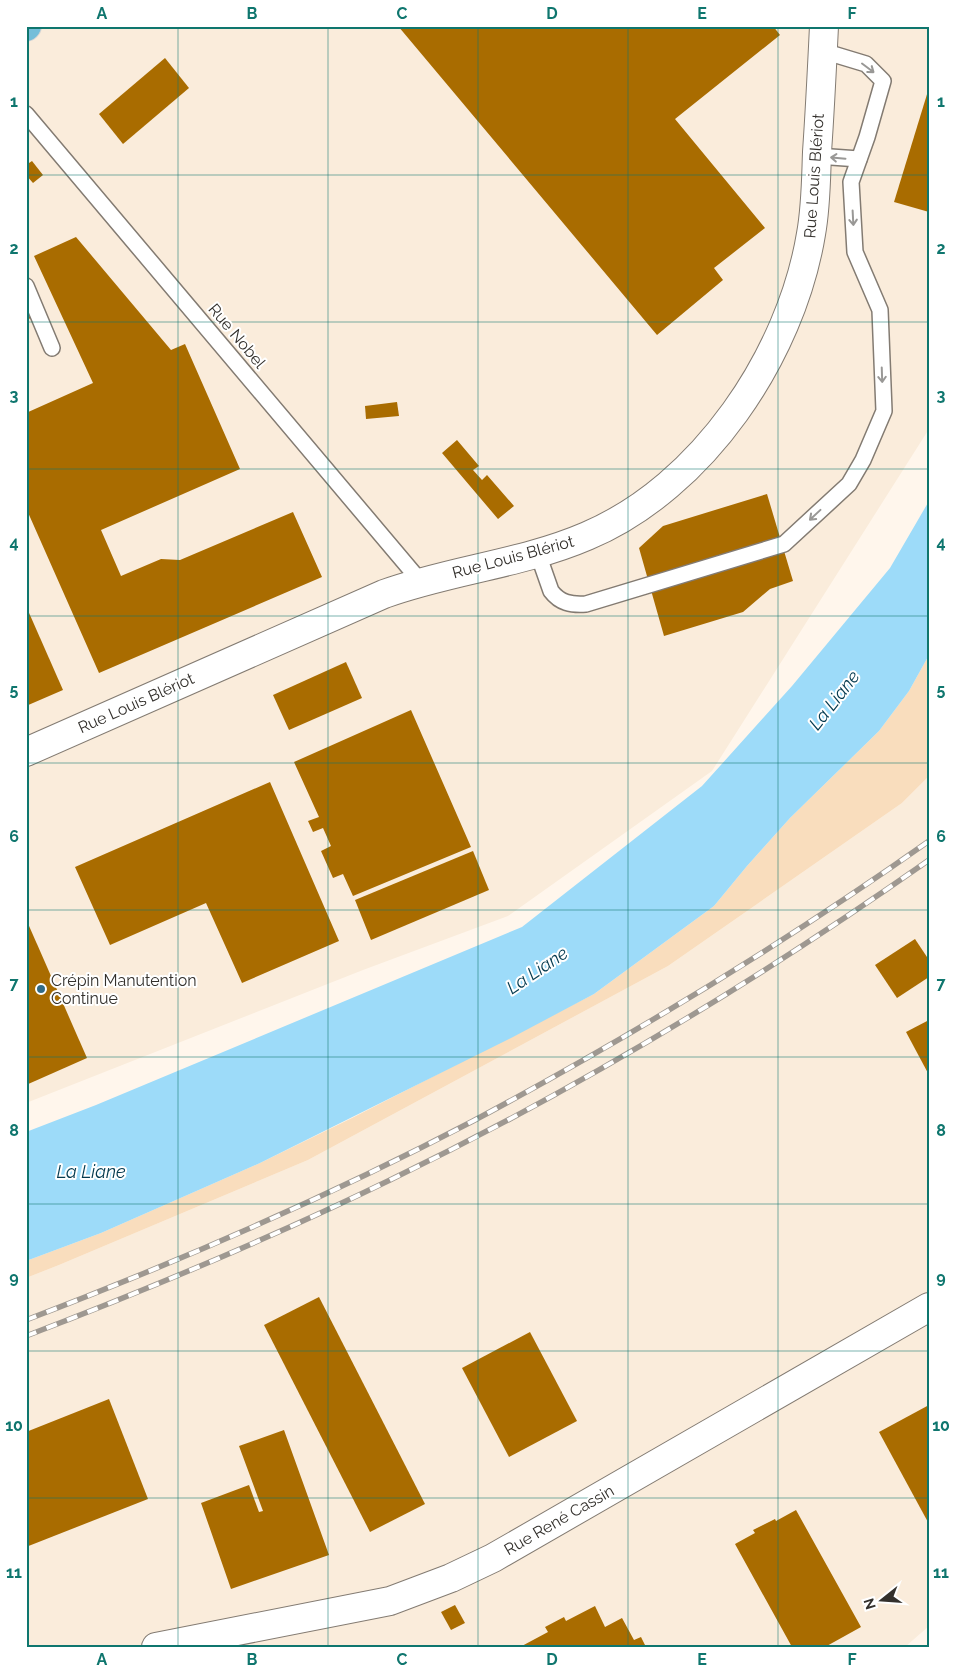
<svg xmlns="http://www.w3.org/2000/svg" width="955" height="1673" font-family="Raleway,sans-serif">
<rect width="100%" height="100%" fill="#fff6ec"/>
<g fill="#faecdb">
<path d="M26,26h903v403l-217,342 -204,145 -145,54 -337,133z"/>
<path d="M929,776v850l-24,21h-879v-369l33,-13 249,-105 360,-194 234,-163z"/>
</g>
<path fill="#f9ddbd" d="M929,655v121l-27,27 -234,163 -360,194 -249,105 -33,13v-17l75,-28 159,-70 92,-45 242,-124 120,-88 33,-40 43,-48 89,-87 30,-40z"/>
<path fill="#9ddbf9" d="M929,501v154l-20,36 -30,40 -89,87 -43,48 -33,40 -120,88 -81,43 -253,126 -159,70 -75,28v-129l70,-27 426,-178 180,-141 90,-100 98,-118z"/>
<g fill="#a96c00">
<path d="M398,26h375l7,9 -105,84 90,109 -51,40 9,12 -66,55z"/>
<path d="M165,58l24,30 -66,56 -24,-30z"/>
<path d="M928,91h1v121l-35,-10z"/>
<path d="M32,161l11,14 -10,8 -7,-8v-10z"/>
<path d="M76,237l95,113 14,-6 55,125 -139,61 20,46 40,-17 19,1 113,-48 29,65 -223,96 -73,-165v-95l67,-30 -59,-127z"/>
<path d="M26,308l5,10 -5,2z"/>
<path d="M397,402l2,14 -33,3 -1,-13z"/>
<path d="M457,440l22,26 -6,4 9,10 5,-5 27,31 -16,13 -56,-66z"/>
<path d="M767,494l26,87 -23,8 -27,23 -79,24 -25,-88 24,-22z"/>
<path d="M26,606l37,84 -37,16z"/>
<path d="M346,662l16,36 -73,32 -16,-35z"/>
<path d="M411,710l60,137 -118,49 -10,-22 -10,4 -12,-27 10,-5 -8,-18 -10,4 -5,-11 11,-4 -25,-55z"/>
<path d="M270,782l69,159 -97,42 -36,-80 -96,42 -35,-78z"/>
<path d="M473,851l16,39 -118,50 -16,-40z"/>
<path d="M26,919l61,139 -61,27z"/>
<path d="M915,939l14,21v17l-32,21 -22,-33z"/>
<path d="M929,1020v55l-23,-43z"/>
<path d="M319,1297l106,207 -55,28 -106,-207z"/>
<path d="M530,1332l47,89 -68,36 -47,-89z"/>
<path d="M109,1399l39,100 -122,48v-115z"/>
<path d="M929,1405v119l-50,-92z"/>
<path d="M284,1430l45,125 -98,34 -30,-86 48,-18 10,27 4,-1 -24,-65z"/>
<path d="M796,1510l65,117 -36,20h-33l-57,-103 20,-11 -2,-3 22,-11 1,2z"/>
<path d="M455,1605l10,18 -14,7 -10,-18z"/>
<path d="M595,1606l10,21 17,-9 12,22 7,-3 5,10h-126l28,-15 -3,-5 19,-10 2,4z"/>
</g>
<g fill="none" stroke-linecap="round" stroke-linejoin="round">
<g stroke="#837b72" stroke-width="18">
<g id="service">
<path d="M26,114l395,468"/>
<path d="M817,156l42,3"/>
<path d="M26,286l26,62"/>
<path d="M538,554l13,37c9,12 20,14 35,13l198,-60 65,-60 14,-24 21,-49 -4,-101 -25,-58 -4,-70 16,-45 16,-56 -17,-17 -43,-13"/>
</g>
</g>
<g stroke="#837b72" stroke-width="30">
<g id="minor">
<path d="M26,752l358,-158c66,-24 138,-30 203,-58 116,-49 204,-181 224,-302 5,-27 5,-55 6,-82 3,-42 5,-84 7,-126"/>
<path d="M156,1647l234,-46 61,-23 42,-20 436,-251"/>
</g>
</g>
<g stroke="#d6d6d5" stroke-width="30">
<path id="primary" d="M26,27l1,-1"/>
</g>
<use href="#service" stroke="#fff" stroke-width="15"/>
<use href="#minor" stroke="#fff" stroke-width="28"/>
<use href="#primary" stroke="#75bed9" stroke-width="28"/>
<g stroke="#9e9891" stroke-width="5.5">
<g id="rail">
<path d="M26,1320c152,-58 302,-123 447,-199 157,-84 310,-177 456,-280"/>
<path d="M26,1336c123,-47 245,-98 364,-156 188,-91 368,-200 539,-320"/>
</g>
</g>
<use href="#rail" stroke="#fff" stroke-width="4" stroke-dasharray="11" stroke-linecap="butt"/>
</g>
<defs><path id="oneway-shaft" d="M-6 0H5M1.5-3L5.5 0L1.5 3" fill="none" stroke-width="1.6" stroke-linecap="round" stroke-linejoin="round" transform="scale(1.25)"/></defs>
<g stroke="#999896">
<use href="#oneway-shaft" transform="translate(868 68) rotate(37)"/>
<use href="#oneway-shaft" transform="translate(838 158) rotate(-175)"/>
<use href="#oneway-shaft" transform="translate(853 218) rotate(87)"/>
<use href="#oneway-shaft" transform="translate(882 375) rotate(88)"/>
<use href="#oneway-shaft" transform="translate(815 515) rotate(137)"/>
</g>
<path fill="none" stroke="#0f766e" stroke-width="1" stroke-opacity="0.55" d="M178,26v1621M328,26v1621M478,26v1621M628,26v1621M778,26v1621M26,175h903M26,322h903M26,469h903M26,616h903M26,763h903M26,910h903M26,1057h903M26,1204h903M26,1351h903M26,1498h903"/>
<circle fill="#326b85" stroke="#fff" stroke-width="2" cx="41" cy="989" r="5"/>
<g text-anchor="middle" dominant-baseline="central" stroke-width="4" stroke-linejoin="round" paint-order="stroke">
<g font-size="16" fill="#33302c" stroke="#fff">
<text transform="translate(814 176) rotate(-86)">Rue Louis Blériot</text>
<text transform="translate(237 336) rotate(50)">Rue Nobel</text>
<text transform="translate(513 557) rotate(-15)">Rue Louis Blériot</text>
<text transform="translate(136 703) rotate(-24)">Rue Louis Blériot</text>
<text transform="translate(559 1520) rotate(-30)">Rue René Cassin</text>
</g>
<g font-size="16" fill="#33302c" stroke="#fff" text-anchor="start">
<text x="51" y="980">Crépin Manutention<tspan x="51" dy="18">Continue</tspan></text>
</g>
<g font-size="18" font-style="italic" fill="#043a4f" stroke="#fff">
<text transform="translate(834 700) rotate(-52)">La Liane</text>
<text transform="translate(537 970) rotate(-34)">La Liane</text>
<text x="91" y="1171">La Liane</text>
</g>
</g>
<rect width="955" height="1673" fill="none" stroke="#ffffff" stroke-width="55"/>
<g transform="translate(882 1600) rotate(253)" stroke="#ffffff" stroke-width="4" paint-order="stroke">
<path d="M0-4L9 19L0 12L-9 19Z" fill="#33302c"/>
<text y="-8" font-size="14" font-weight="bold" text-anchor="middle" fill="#33302c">N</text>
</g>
<rect x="28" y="28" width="900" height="1618" fill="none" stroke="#0f766e" stroke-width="2"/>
<g font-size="16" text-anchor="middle" font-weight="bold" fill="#0f766e">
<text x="102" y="19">A</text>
<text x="252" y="19">B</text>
<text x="402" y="19">C</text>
<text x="552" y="19">D</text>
<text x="702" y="19">E</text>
<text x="852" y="19">F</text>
<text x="14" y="107">1</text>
<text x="941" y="107">1</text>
<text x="14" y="254">2</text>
<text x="941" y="254">2</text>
<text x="14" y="401">3</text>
<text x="941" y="401">3</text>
<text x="14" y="548">4</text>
<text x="941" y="548">4</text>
<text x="14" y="695">5</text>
<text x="941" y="695">5</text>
<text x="14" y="842">6</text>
<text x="941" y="842">6</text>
<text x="14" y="989">7</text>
<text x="941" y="989">7</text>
<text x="14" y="1136">8</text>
<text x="941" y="1136">8</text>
<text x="14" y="1283">9</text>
<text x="941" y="1283">9</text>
<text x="14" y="1431">10</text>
<text x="941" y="1431">10</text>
<text x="14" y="1578">11</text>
<text x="941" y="1578">11</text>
<text x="102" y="1665">A</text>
<text x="252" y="1665">B</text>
<text x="402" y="1665">C</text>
<text x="552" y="1665">D</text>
<text x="702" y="1665">E</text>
<text x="852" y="1665">F</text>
</g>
</svg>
